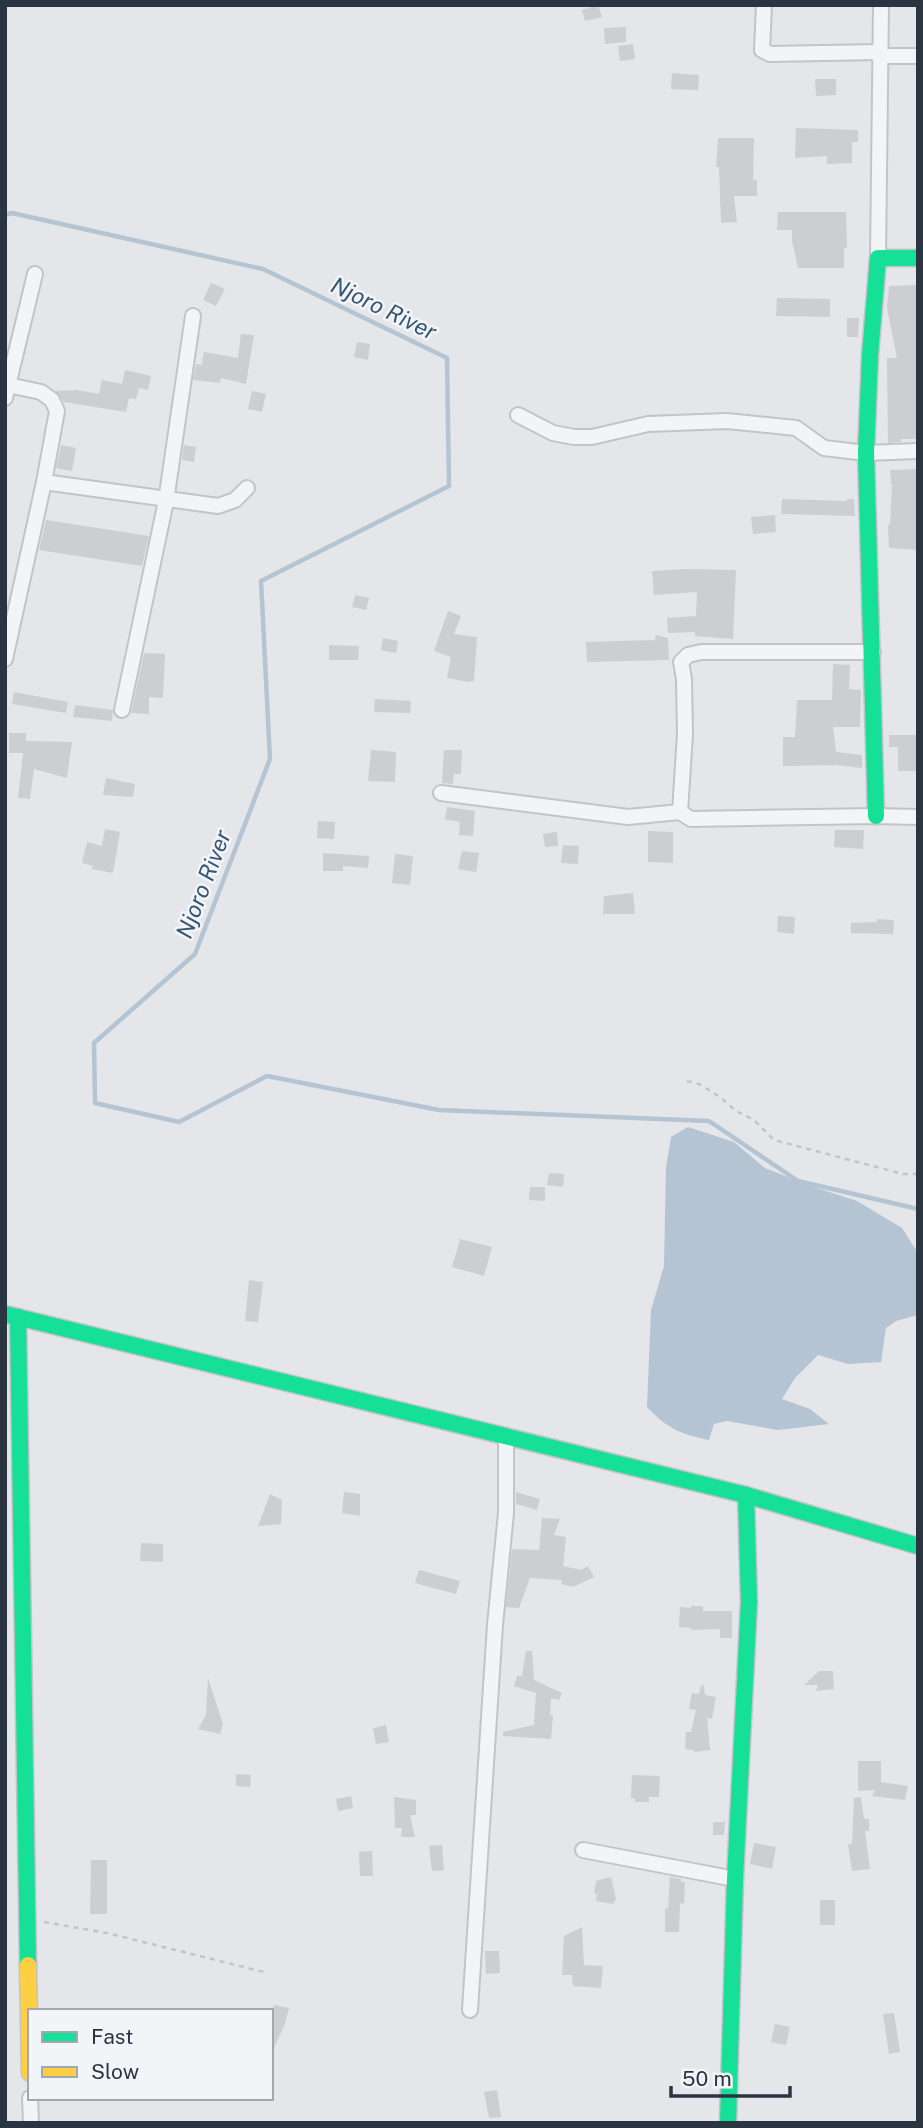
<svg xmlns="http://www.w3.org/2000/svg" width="923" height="2128" font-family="'Public Sans',sans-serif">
<rect width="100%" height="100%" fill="#e4e6e9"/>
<path fill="#b4c4d2" d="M688,1127l46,15 31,26 43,17 49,16 45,27 16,25v62l-22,6 -10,7 -5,34 -33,2 -30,-9 -23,23 -13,21 28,10 19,15 -51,6 -51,-9 -13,3 -5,16c-29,-6 -41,-11 -62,-33l4,-97 13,-44 2,-99 5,-30z"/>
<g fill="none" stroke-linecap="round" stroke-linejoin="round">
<path stroke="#b4c4d2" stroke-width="4.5" d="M5,215l7,-2 251,56 184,89 2,128 -188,95 9,178 -75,195 -101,89 1,60 84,19 88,-46 172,34 270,11 89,60 120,28"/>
</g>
<g fill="#ccced1">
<path d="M598,5l4,12 -17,4 -3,-11z"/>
<path d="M626,27v15l-21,2 -1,-16z"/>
<path d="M633,44l2,15 -15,2 -2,-15z"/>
<path d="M672,73l27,2 -1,15 -27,-1z"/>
<path d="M815,79h21v16l-20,1z"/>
<path d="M796,128l62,2v12h-6v21l-25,1v-8l-32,2z"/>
<path d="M718,138h36l-1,42h4v16h-23l3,26 -16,1 -2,-56h-3z"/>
<path d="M778,212h68l1,36h-3v20h-46l-6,-27v-11h-15z"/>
<path d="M211,283l14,6 -9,17 -13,-6z"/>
<path d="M918,285v154h-17v3l-13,1 -1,-85h10l-10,-50 2,-22z"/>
<path d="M777,298l53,1v18l-54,-1z"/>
<path d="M847,318h12l-1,19h-11z"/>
<path d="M241,334l13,1 -8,49 -25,-6 -1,5 -27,-3 3,-16 6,1 2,-13 34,6z"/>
<path d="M357,342l13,2 -2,16 -14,-3z"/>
<path d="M125,370l26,6 -3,14 -9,-2 -3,11 -7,-1 -3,14 -62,-10 -8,-11 21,-1 22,4 3,-14 20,4z"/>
<path d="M252,391l14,3 -4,18 -14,-3z"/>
<path d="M61,445l15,3 -4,23 -16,-3z"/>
<path d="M184,445l12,2 -2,15 -12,-2z"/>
<path d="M918,469v81l-29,-2 -1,-23h2l2,-41h-1l-1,-14z"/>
<path d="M782,499l65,2v-2h7l1,17 -74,-2z"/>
<path d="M775,515l1,17 -23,2 -2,-17z"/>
<path d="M46,520l103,16 -7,30 -103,-16z"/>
<path d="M685,569l51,1 -3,69 -38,-3v-4l-27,1 -1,-15 29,-2 1,-24 -43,3 -2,-24z"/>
<path d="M355,595l14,3 -3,12 -14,-3z"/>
<path d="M448,611l13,5 -7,18 23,3 -3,44 -5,1 -22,-4 4,-21 -17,-6z"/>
<path d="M656,635l12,3 1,22 -82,2 -1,-20 69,-2z"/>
<path d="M383,638l15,3 -2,12 -15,-3z"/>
<path d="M329,645l30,1 -1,14h-29z"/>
<path d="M144,653l21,1 -2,44 -14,-1v17l-18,-1z"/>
<path d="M833,664l17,1 -1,24 12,1 -1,37h-27l3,25 26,3v13l-26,-3 -53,1v-29h12l2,-37h35z"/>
<path d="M14,692l54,10 -2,11 -54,-9z"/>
<path d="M375,699l36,2 -1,12 -36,-1z"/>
<path d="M75,705l38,5 -1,11 -39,-4z"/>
<path d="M9,733h17v8l46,1 -5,36 -33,-9 -4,30 -12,-1 5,-45h-14z"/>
<path d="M889,735h29l-1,36h-19v-24h-9z"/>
<path d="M371,750l25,2 -1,30 -27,-1z"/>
<path d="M444,750h18l-1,24h-7l-1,10 -11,-1z"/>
<path d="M106,778l29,6 -2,13 -30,-2z"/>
<path d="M447,807l28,4 -2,25 -14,-1 1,-13 -15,-3z"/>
<path d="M318,821l17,1 -1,17 -17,-1z"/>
<path d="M105,829l15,3 -7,41 -21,-4 1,-3 -11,-3 5,-21 15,4z"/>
<path d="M835,830h29l-1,19 -29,-2z"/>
<path d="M648,831l25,1v31l-25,-1z"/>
<path d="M557,832l1,14 -13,1 -2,-13z"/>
<path d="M563,845l16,1 -1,18 -17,-1z"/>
<path d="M462,851l17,2 -3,19 -18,-3z"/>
<path d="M323,853l46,3 -1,12 -25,-2v5h-20z"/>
<path d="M395,854l18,2 -3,29 -18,-2z"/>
<path d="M633,893l2,21h-32l1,-18z"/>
<path d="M778,916l17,1 -1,17 -17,-2z"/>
<path d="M877,919l17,1 -1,14 -42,-1v-10l26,-1z"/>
<path d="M549,1173l15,1 -1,13 -16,-2z"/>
<path d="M530,1187h15v14l-16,-1z"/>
<path d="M460,1239l32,8 -8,29 -32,-9z"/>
<path d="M249,1280l14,2 -5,40 -13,-1z"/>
<path d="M344,1492l16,2v22l-18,-3z"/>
<path d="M516,1492l24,7 -3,11 -21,-6z"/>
<path d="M270,1494l12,6 -1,24 -23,2z"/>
<path d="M542,1518l18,1 -6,16 12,2 -3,29 18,4 7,-4 6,11 -21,10 -12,-3 1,-4 -32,-2 -11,30 -13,-1 6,-58 27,1z"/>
<path d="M141,1543l22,1v18l-23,-1z"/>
<path d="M419,1570l41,11 -4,13 -41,-11z"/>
<path d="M691,1606h12v5h29v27h-12v-9l-29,1v-2l-12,-1 1,-20 11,1z"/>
<path d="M526,1651h6l2,29 28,13 -3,7 -8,-2 -1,17h3l-2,24 -48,-3v-4l31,-7 2,-32 -22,-7 3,-10h5z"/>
<path d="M819,1671h14l1,18 -18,2 2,-6h-14z"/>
<path d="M208,1678l15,46 -3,10 -22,-5 8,-14z"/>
<path d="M701,1685l3,1 1,9 11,2 -4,22 -5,-1 3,32 -16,2v-2l-9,-1 1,-17h5l5,-22 -7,-1 3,-16 7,1z"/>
<path d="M386,1725l3,17 -13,2 -3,-16z"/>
<path d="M858,1761h23v21l27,4 -3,14 -33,-4 3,-6 -17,1z"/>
<path d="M236,1774l15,1 -1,12 -14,-1z"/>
<path d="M632,1775l28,1 -1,21h-10v5h-14v-4h-4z"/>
<path d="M351,1796l2,12 -15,3 -2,-12z"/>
<path d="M394,1797l22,3v15h-6l5,22h-14l1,-9h-7z"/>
<path d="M861,1797l3,22h5v12h-4l5,38 -18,2 -4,-27h4l2,-46z"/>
<path d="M713,1822h12l-1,13h-11z"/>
<path d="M754,1843l22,4 -4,22 -22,-5z"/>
<path d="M442,1845l2,25 -12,1 -3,-25z"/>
<path d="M372,1851l1,25h-13l-1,-24z"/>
<path d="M91,1860h16v54h-17z"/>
<path d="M611,1877l5,22 -3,5 -17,-3 1,-6 -3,-2 2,-12z"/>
<path d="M670,1877l11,2v3h4l-1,22 -4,-1 -1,29h-14v-24l3,1z"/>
<rect x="820" y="1900" width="15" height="25"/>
<path d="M582,1927l2,38 19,1 -2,22 -28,-2 -1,-11h-10l2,-39z"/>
<path d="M485,1951h14l1,22 -14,1z"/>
<path d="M274,2005l15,3 -4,16 -14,30v-37z"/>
<path d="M894,2013l6,39 -11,2 -6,-40z"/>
<path d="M775,2024l15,3 -4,18 -15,-3z"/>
<path d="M497,2090l4,27 -12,1 -5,-26z"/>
</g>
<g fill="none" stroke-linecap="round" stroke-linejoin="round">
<g stroke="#c2c4c7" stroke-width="18">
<g id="street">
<path d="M764,5l-2,45 8,4 110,-2"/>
<path d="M879,56h39"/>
<path d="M878,258l3,-253"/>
<path d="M5,398l30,-124"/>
<path d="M518,415l35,18 21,4h18l56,-13 79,-3 69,7 28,20 42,5 52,-2"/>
<path d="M44,482l174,24 17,-6 12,-12"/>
<path d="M873,652h-172l-13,3 -7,7 3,17 1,55 -5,78 11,7 185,-3 42,1"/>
<path d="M5,659l39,-177 13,-71 -5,-11 -11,-8 -33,-7"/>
<path d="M122,710l44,-209 27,-185"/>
<path d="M441,793l187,24 52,-5"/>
<path d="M583,1850l152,29"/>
<path d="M470,2010l25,-385 11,-112v-77"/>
<path d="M30,2098l1,25"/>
</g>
</g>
<g stroke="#c2c4c7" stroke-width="19">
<g id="fast">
<path d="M876,816l-10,-363 4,-98 8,-97h40"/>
<path d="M5,1314l741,181 172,51"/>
<path d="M18,1317l10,648"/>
<path d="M728,2123l7,-244 14,-277 -3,-107"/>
</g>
</g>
<g stroke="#c2c4c7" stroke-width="19">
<path id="slow" d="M28,1965l2,108"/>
</g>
<g stroke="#c2c5c7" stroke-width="2.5" stroke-dasharray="5 5" stroke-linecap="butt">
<path d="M687,1081l12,3 21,13 16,14 18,9 20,20 129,34h15"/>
<path d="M44,1922l63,11 157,39"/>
</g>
<use href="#street" stroke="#f3f4f6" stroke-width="14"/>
<use href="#fast" stroke="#16e098" stroke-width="16"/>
<use href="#slow" stroke="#ffcf43" stroke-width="16"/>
</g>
<g text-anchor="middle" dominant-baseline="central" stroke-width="5" stroke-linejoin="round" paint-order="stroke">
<g font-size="23" font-style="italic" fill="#375673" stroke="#f2f5f8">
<text transform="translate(384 308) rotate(26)">Njoro River</text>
<text transform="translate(203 884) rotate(-69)">Njoro River</text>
</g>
</g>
<rect width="923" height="2128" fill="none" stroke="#2b3541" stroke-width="14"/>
<rect x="28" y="2009" width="245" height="91" fill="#f2f5f8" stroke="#a2a8af" stroke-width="2"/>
<rect x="42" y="2032" width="35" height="10" fill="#16e098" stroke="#a2a8af" stroke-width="2"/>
<text x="91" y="2044" font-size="21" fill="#2b3541">Fast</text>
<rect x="42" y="2067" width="35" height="10" fill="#ffcf43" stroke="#a2a8af" stroke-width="2"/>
<text x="91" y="2079" font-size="21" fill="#2b3541">Slow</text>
<path d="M671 2086v10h119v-10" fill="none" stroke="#2b3541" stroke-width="3.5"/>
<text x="682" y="2086" font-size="21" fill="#2b3541" stroke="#f2f5f8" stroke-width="5" paint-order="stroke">50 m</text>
</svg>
